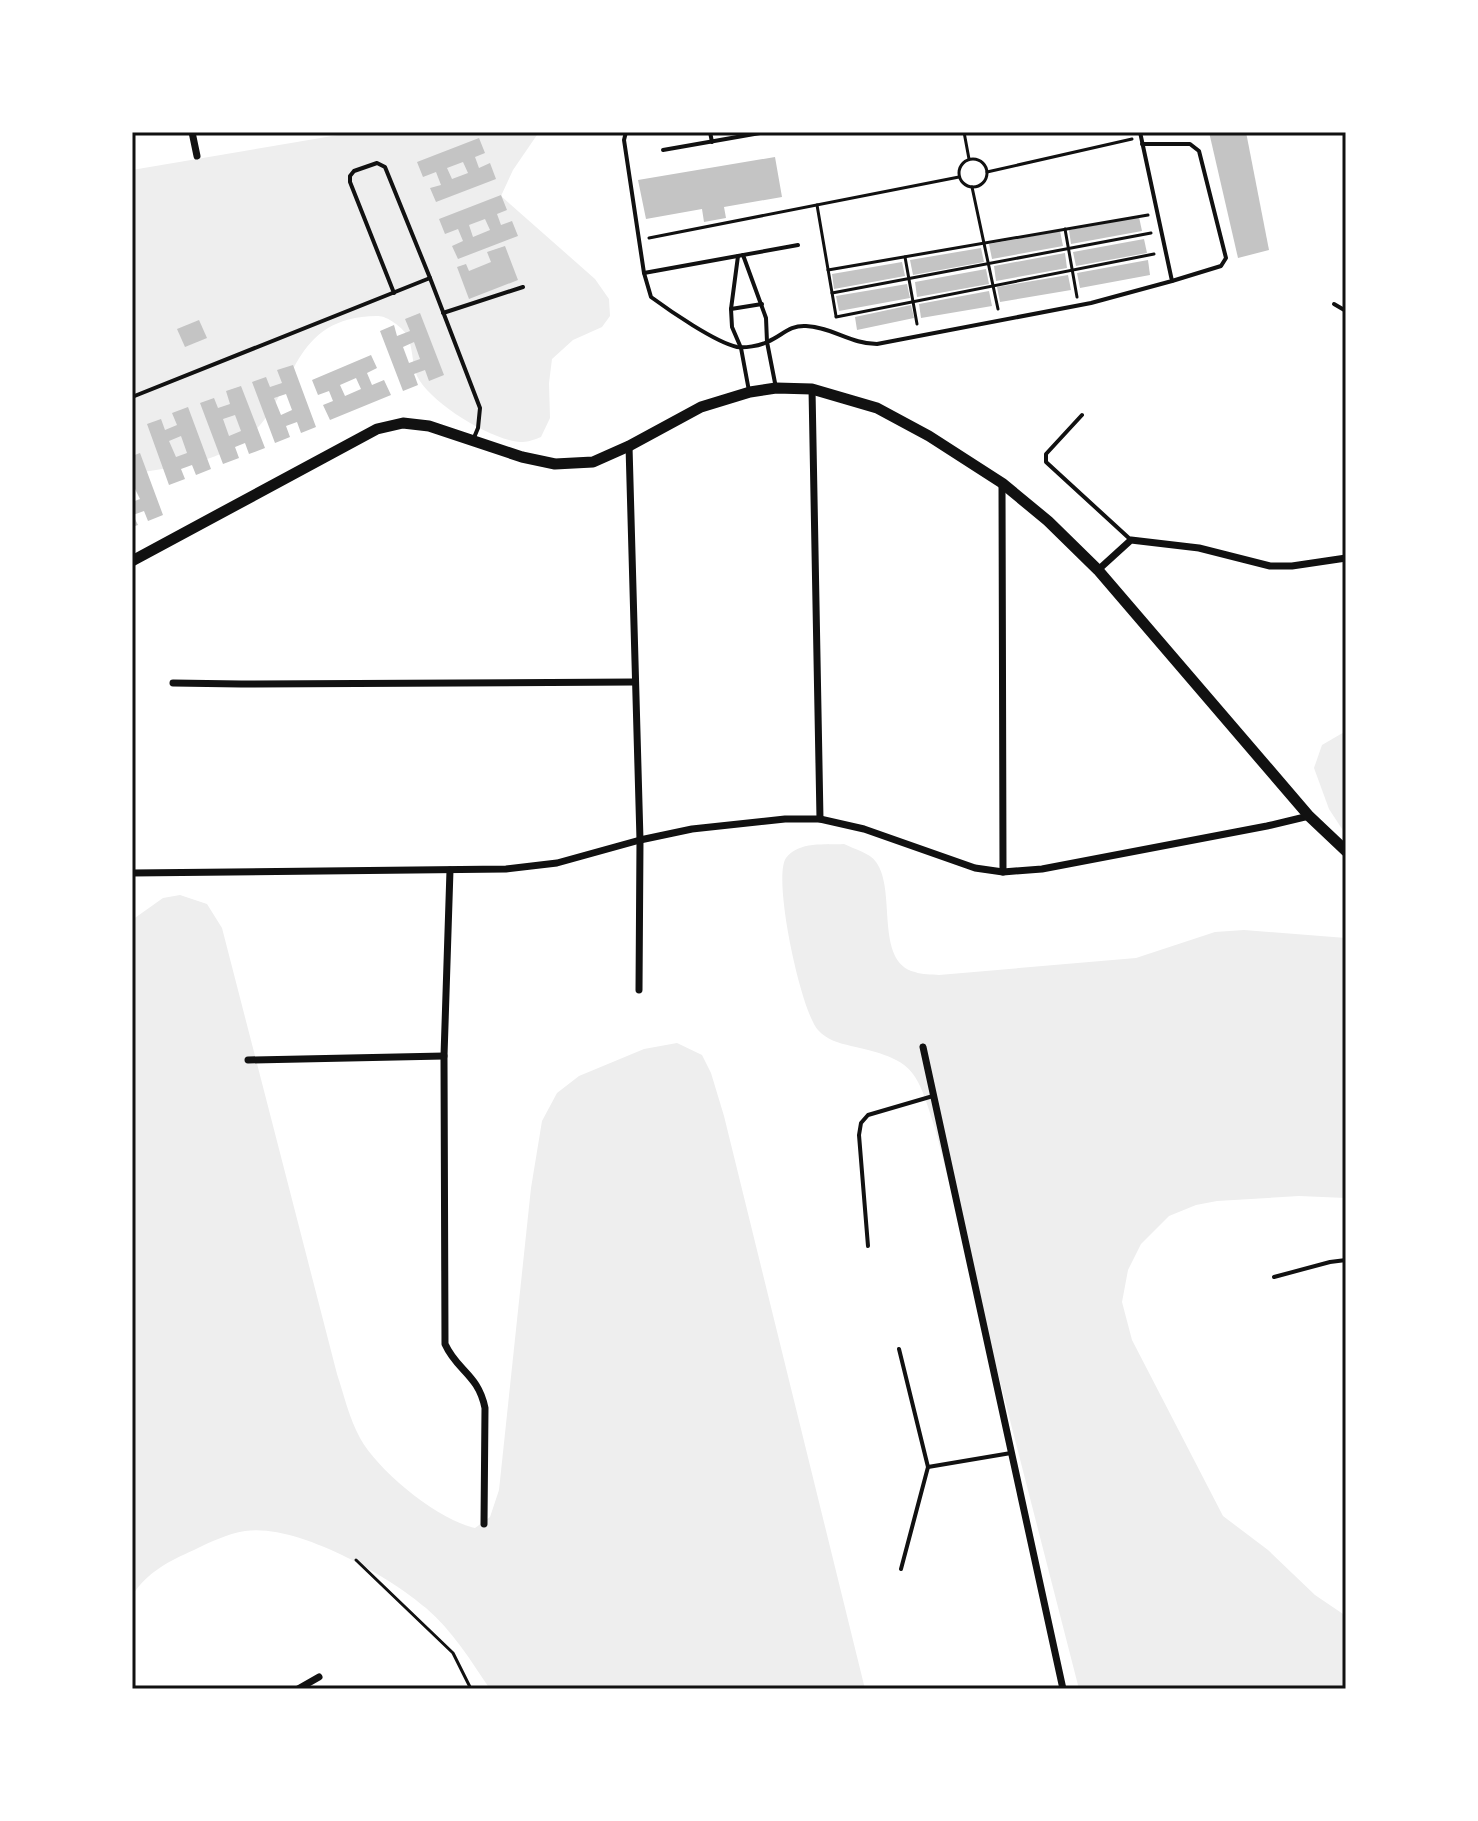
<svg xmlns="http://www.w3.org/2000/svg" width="1478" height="1821" font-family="Figtree,sans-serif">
<rect width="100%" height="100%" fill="#fff"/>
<g fill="#eee">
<path d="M356,132h183l-26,38 -12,26 94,83 14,20 1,17 -8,11 -29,13 -21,19 -3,24 1,35 -9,19c-5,2 -13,5 -18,5 -30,0 -93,-39 -106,-66 -5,-12 -4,-29 -10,-41 -5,-8 -21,-20 -30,-19 -91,1 -79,81 -130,122 -31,26 -76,29 -115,36v-304z"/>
<path d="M1346,731v104l-17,-26 -15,-41 8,-23z"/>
<path d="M844,844c10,5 26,9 32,18 21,28 -2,100 39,110 7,3 17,2 24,3l197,-17 79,-26 29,-2 102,8v260l-47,-2 -82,5 -21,4 -27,11 -28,28 -13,26 -6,32 10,38 91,176 45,34 47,45 31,21v73h-267l-144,-561c-19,-60 -21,-68 -84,-82 -12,-3 -24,-6 -33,-16 -17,-18 -46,-152 -32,-172 13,-17 39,-13 58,-14z"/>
<path d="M180,895l27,9 15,24 115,446c7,21 12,44 23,64 18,33 78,82 115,90l15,-11 9,-27 32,-302 11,-67 15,-28 22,-17 65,-27 33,-6 25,12 9,18 13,43 141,573h-375c-19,-28 -38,-59 -64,-81 -38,-33 -130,-85 -181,-77 -18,3 -35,11 -51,19 -25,11 -47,22 -62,46v-676l31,-22z"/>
</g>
<g fill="#c4c4c4" fill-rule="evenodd">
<path d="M1209,132h37l23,118 -31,8z"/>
<path d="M479,138l6,15 -10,4 4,11 11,-5 6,16 -60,23 -6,-14 11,-3 -5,-13 -13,5 -6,-15zM463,162l5,11 -16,6 -5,-11z"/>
<path d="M775,157l7,40 -58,10 2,11 -22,4 -2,-13 -56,10 -8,-39z"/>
<path d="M501,195l6,15 -10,4 4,11 11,-4 6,15 -60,23 -6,-13 11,-5 -5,-12 -13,5 -6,-15zM485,219l5,11 -17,7 -4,-12z"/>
<path d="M1139,217l3,14 -71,13 -2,-14z"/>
<path d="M1060,231l3,15 -71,13 -3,-15z"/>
<path d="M1144,239l3,14 -71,13 -3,-14z"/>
<path d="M505,246l13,34 -49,19 -12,-32 9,-3 3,7 22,-9 -4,-10z"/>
<path d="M981,248l3,14 -71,13 -3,-15z"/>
<path d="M1065,253l2,15 -71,13 -2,-15z"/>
<path d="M1148,260l2,15 -70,13 -3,-15z"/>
<path d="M902,262l3,14 -71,13 -2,-15z"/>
<path d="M986,269l3,15 -72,13 -2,-15z"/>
<path d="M1068,275l3,15 -71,12 -3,-15z"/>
<path d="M907,284l3,14 -71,13 -3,-15z"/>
<path d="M989,291l3,15 -71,12 -2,-14z"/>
<path d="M911,305l3,13 -57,12 -2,-13z"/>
<path d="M420,313l24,62 -15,6 -4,-11 -11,4 4,11 -15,6 -23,-60 14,-6 3,11 13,-5 -5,-12zM414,342l6,17 -11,4 -6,-16z"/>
<path d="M199,320l8,18 -22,9 -8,-18z"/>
<path d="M371,355l6,13 -10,5 5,12 12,-5 7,15 -61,25 -7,-15 10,-4 -4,-10 -11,4 -6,-15zM356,378l5,11 -16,7 -5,-11z"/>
<path d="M293,365l23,62 -15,6 -4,-11 -11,4 4,11 -15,6 -23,-61 14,-5 4,10 12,-4 -5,-13zM286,394l6,16 -11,5 -7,-17z"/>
<path d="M241,386l24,62 -16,6 -4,-11 -10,4 4,11 -16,6 -23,-61 14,-5 4,10 12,-4 -4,-13zM235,415l6,16 -12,5 -6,-17z"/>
<path d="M188,407l23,62 -15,6 -4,-10 -11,4 4,10 -16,6 -22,-61 14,-5 4,11 12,-5 -5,-12zM181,436l6,17 -11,4 -7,-16z"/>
<path d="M140,453l23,62 -15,6 -4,-10 -11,4 5,10 -6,2v-25l8,-3 -8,-16v-27z"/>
</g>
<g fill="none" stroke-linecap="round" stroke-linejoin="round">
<g stroke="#111" stroke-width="3">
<path d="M964,132l5,27"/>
<circle cx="973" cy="173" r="14"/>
<path d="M987,172l145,-33"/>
<path d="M972,187l26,122"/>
<path d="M817,205l19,111"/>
<path d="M1065,229l12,68"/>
<path d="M649,238l310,-61"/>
<path d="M905,257l12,67"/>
<path d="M828,270l320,-55"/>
<path d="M832,293l319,-60"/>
<path d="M836,317l318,-63"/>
<path d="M356,1560l97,93 18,36"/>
</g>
<g stroke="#111" stroke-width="4">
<path d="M626,132l-2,8 20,133 7,24c19,14 64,45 86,50 8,1 22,-1 30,-5 15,-6 22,-17 39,-16 26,1 45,18 71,18l214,-41 81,-22 -32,-149"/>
<path d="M710,132l2,10"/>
<path d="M1142,144h48l9,7 27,107 -5,8 -49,15"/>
<path d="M663,150l97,-17"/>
<path d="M743,255l23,63 1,24 9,46"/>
<path d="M738,256l-7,53 1,18 9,21 8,43"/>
<path d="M644,273l154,-28"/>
<path d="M394,293l-44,-111v-6l4,-5 23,-8 8,4 45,111"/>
<path d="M1334,304l12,7"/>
<path d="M731,309l31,-5"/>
<path d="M443,313l80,-26"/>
<path d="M132,397l298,-119 50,130 -2,20 -5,12"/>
<path d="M1082,415l-36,39v8l85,78"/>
<path d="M132,431v8"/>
<path d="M868,1246l-9,-111 2,-12 7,-8 65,-19"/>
<path d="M1274,1277l56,-15 16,-2"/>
<path d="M899,1349l29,118 -27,102"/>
<path d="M928,1467l83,-14"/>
</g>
<g stroke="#111" stroke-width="7">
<path d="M192,132l5,24"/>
<path d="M812,389l8,430"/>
<path d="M629,446l11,394 -1,150"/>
<path d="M1002,483l1,389"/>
<path d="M1098,570l33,-30 68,8 71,18h22l54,-8"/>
<path d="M173,683l68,1 393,-2"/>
<path d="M450,870l-6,186 1,288c12,27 33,30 40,64l-1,116"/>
<path d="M132,873l374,-4 51,-6 83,-23 52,-11 93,-10h35l44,10 111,39 28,4 39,-3 225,-43 42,-10"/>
<path d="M923,1047l140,642"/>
<path d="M248,1060l196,-4"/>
<path d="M298,1689l21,-12"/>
</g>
<path stroke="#111" stroke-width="11" d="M132,561l245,-132 26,-6 26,3 93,31 33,7 38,-2 36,-16 72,-39 49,-15 26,-4 36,1 65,19 52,28 73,47 46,38 50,49 211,246 37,35"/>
</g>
<rect width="1478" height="1821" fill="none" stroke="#ffffff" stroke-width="268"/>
<rect x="134" y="134" width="1210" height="1553" fill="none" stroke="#111" stroke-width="3"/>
</svg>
